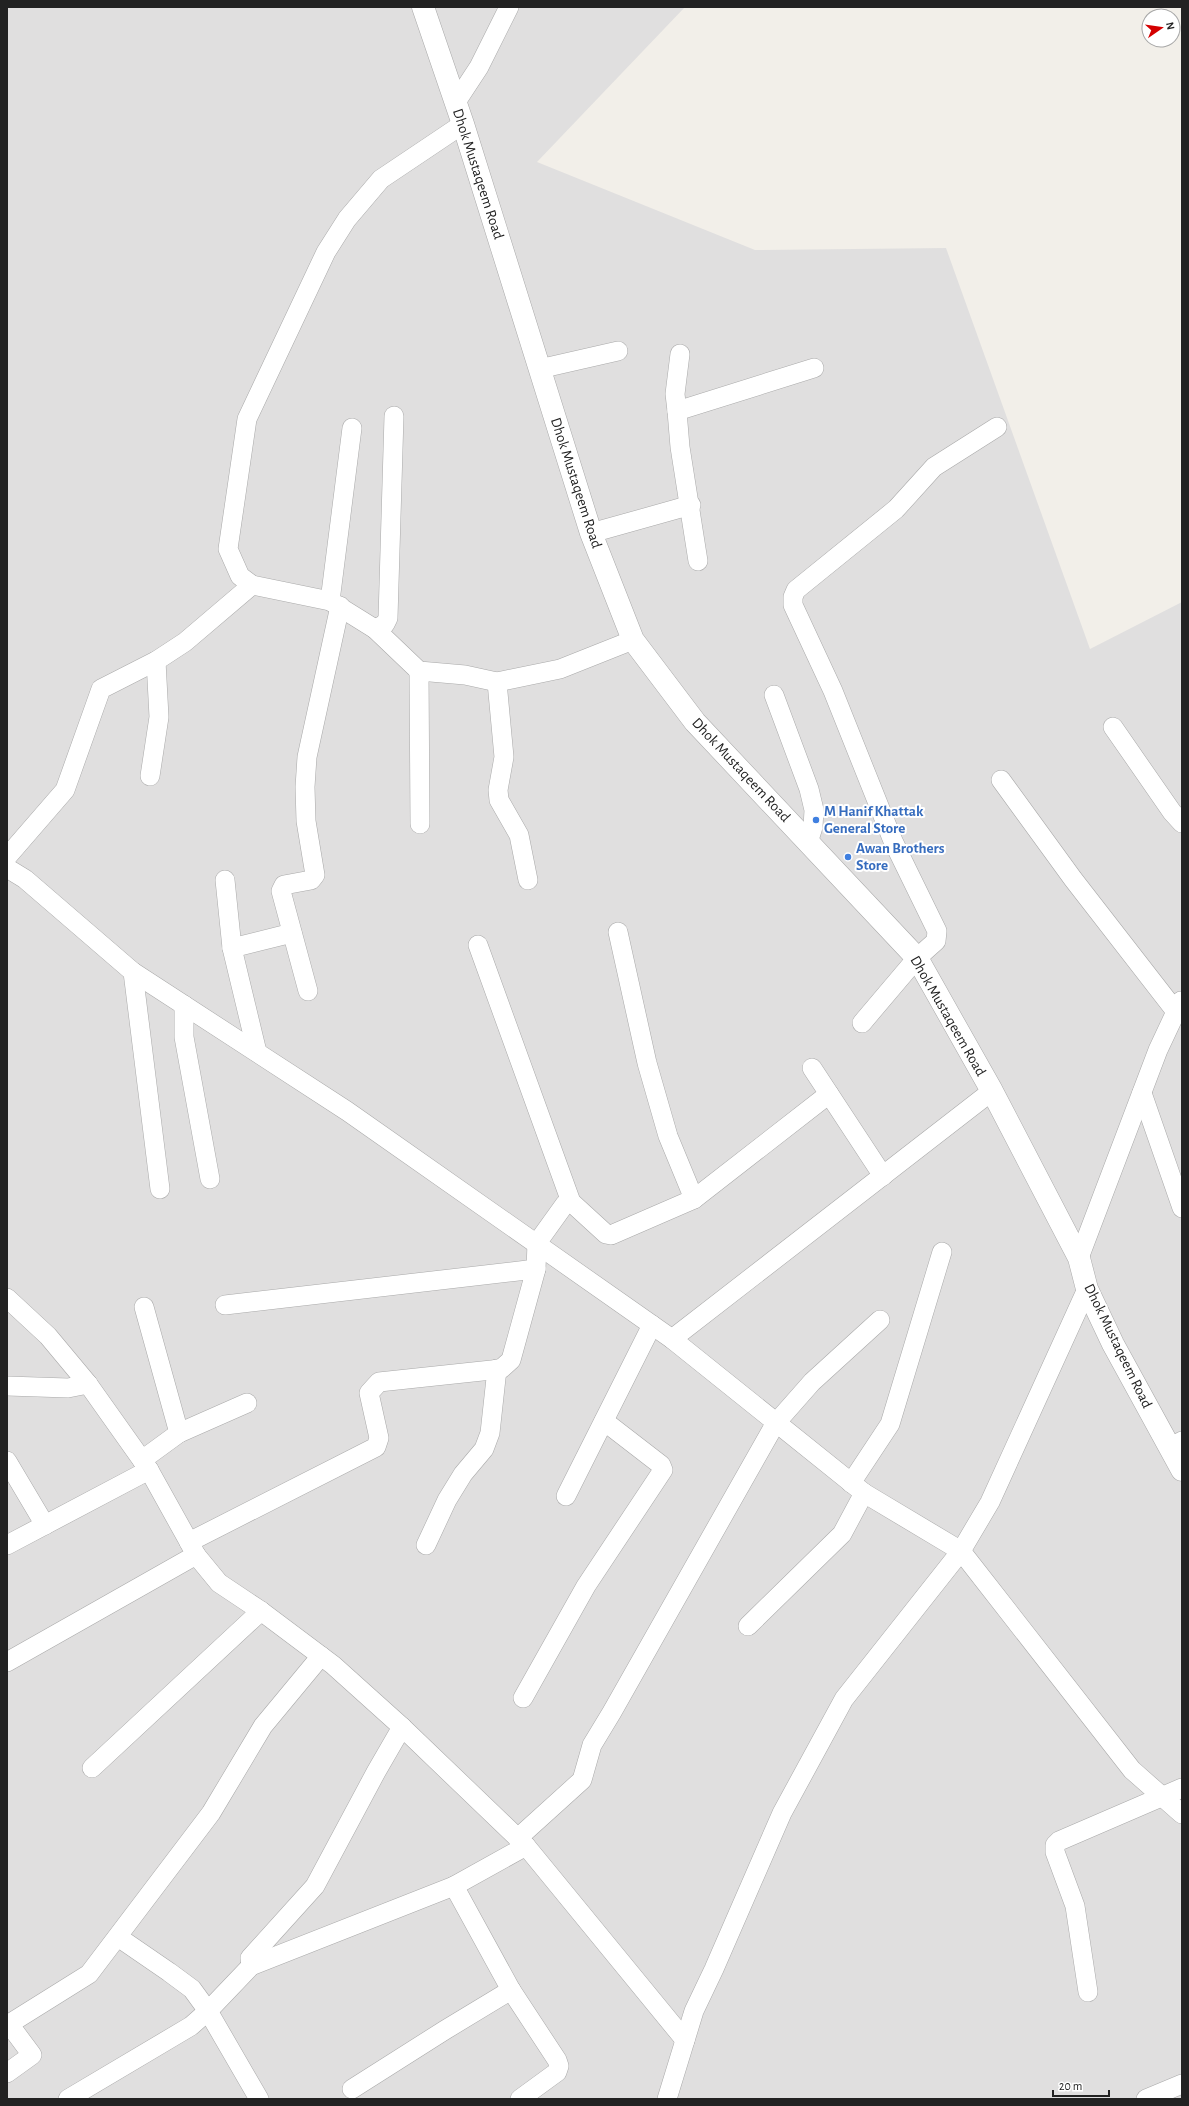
<svg xmlns="http://www.w3.org/2000/svg" width="1189" height="2106" font-family="'Alegreya Sans',sans-serif">
<rect width="100%" height="100%" fill="#f2efe9"/>
<path fill="#e0dfdf" d="M7,7h678l-148,155 218,88 191,-2 144,401 92,-47v1497h-1175z"/>
<g fill="none" stroke-linecap="round" stroke-linejoin="round">
<g stroke="#a9a9a9" stroke-width="20">
<g id="minor">
<path d="M456,102l23,-35 30,-60"/>
<path d="M463,124l-82,55 -34,40 -21,33 -79,167 -19,130 12,27 12,9 78,16 45,28 44,42 46,4 32,7 63,-13 73,-29"/>
<path d="M680,354l-5,40 2,17 3,36 18,114"/>
<path d="M539,369l79,-18"/>
<path d="M677,411l137,-43"/>
<path d="M591,533l100,-28"/>
<path d="M330,601l22,-173"/>
<path d="M375,629l10,-5 3,-6 6,-202"/>
<path d="M419,671l1,153"/>
<path d="M497,682l7,75 -6,33 1,10 20,35 9,45"/>
<path d="M774,695l35,94 5,21 -1,17 -5,16"/>
<path d="M1113,727l59,85 10,11"/>
<path d="M150,776l9,-59 -3,-56"/>
<path d="M1001,780l72,99 104,134"/>
<path d="M7,857l58,-67 36,-101 55,-28 29,-19 67,-57"/>
<path d="M7,868l18,11 108,93 214,139 325,228 192,154 -22,41 -94,92"/>
<path d="M225,880l7,68 25,104"/>
<path d="M618,932l29,131 21,73 26,63"/>
<path d="M478,945l93,257"/>
<path d="M232,948l60,-15"/>
<path d="M133,972l27,217"/>
<path d="M308,991l-27,-100 3,-6 27,-5 4,-5 -9,-54 -1,-34 2,-30 33,-151"/>
<path d="M184,1005v32l26,142"/>
<path d="M862,1023l55,-65 19,-17 1,-10 -44,-90 -60,-150 -40,-86v-8l3,-7 100,-81 38,-42 63,-40"/>
<path d="M812,1068l71,108"/>
<path d="M1142,1093l40,115"/>
<path d="M1079,1258l79,-208 23,-49"/>
<path d="M7,1298l41,38 40,48 61,86 40,72"/>
<path d="M225,1305l311,-36 1,-26 28,-39 6,-2 35,32 5,1 83,-36 135,-105"/>
<path d="M144,1307l35,126"/>
<path d="M672,1339l320,-248"/>
<path d="M7,1386l61,2 20,-4"/>
<path d="M1169,1448l13,-7"/>
<path d="M142,1460l37,-27 68,-30"/>
<path d="M7,1461l38,64"/>
<path d="M851,1483l39,-59 52,-172"/>
<path d="M864,1493l97,58 171,219 50,44"/>
<path d="M566,1496l86,-171"/>
<path d="M7,1545l142,-75"/>
<path d="M426,1545l21,-45 16,-26 21,-25 6,-16 7,-64"/>
<path d="M196,1555l23,28 42,28 72,54 69,62 124,119"/>
<path d="M7,1662l189,-107 -7,-13 187,-95 3,-9 -10,-45 10,-11 122,-13 10,-9 25,-91"/>
<path d="M523,1698l63,-112 77,-116 -2,-5 -57,-44"/>
<path d="M92,1768l169,-157"/>
<path d="M519,1837l63,-57 10,-35 20,-33 163,-288 37,-42 68,-62"/>
<path d="M454,1886l57,104 46,70 2,6 -2,6 -37,27"/>
<path d="M118,1937l51,35 23,17 16,22 51,88"/>
<path d="M251,1966l-1,-8 65,-72 61,-114 26,-45"/>
<path d="M1088,1992l-13,-86 -20,-54v-7l4,-4 123,-53"/>
<path d="M7,2073l25,-18 -23,-31 80,-50 122,-161 52,-87 58,-70"/>
<path d="M352,2089l93,-59 66,-40"/>
<path d="M68,2099l123,-73 17,-15 43,-45 203,-80 72,-40 159,194"/>
<path d="M667,2099l27,-88 20,-42 68,-156 62,-114 117,-148 29,-49 97,-213"/>
<path d="M1146,2099l36,-15"/>
</g>
</g>
<g stroke="#a9a9a9" stroke-width="23">
<path id="tertiary" d="M423,7l40,117 128,409 42,107 62,82 222,236 75,133 87,167 8,31 26,55 69,126"/>
</g>
<use href="#minor" stroke="#fff" stroke-width="19"/>
<use href="#tertiary" stroke="#fff" stroke-width="22"/>
</g>
<g fill="#3f7fe0" stroke="#fff" stroke-width="1.5">
<circle cx="816" cy="820" r="4"/>
<circle cx="848" cy="857" r="4"/>
</g>
<g text-anchor="middle" dominant-baseline="central" stroke-width="4" stroke-linejoin="round" paint-order="stroke">
<g font-size="15" fill="#222" stroke="#fff">
<text transform="translate(478 174) rotate(72)">Dhok Mustaqeem Road</text>
<text transform="translate(576 483) rotate(72)">Dhok Mustaqeem Road</text>
<text transform="translate(741 770) rotate(47)">Dhok Mustaqeem Road</text>
<text transform="translate(948 1016) rotate(60)">Dhok Mustaqeem Road</text>
<text transform="translate(1118 1346) rotate(64)">Dhok Mustaqeem Road</text>
</g>
<g font-size="15" font-weight="bold" fill="#366cbe" stroke="#fff" text-anchor="start">
<text x="824" y="811">M Hanif Khattak<tspan x="824" dy="17">General Store</tspan></text>
<text x="856" y="848">Awan Brothers<tspan x="856" dy="17">Store</tspan></text>
</g>
</g>
<rect width="1189" height="2106" fill="none" stroke="#222222" stroke-width="16"/>
<g transform="translate(1161 28) rotate(77)"><circle r="19" fill="#ffffff" stroke="#a7a7a7"/>
<path d="M0-3L7 15L0 10L-7 15Z" fill="#d40000"/>
<text y="-6" font-size="11" font-weight="bold" text-anchor="middle" fill="#222222">N</text>
</g>
<path d="M1053 2090v6h56v-6" fill="none" stroke="#222222" stroke-width="2"/>
<text x="1059" y="2090" font-size="12" fill="#222222" stroke="#ffffff" stroke-width="3" paint-order="stroke">20 m</text>
</svg>
